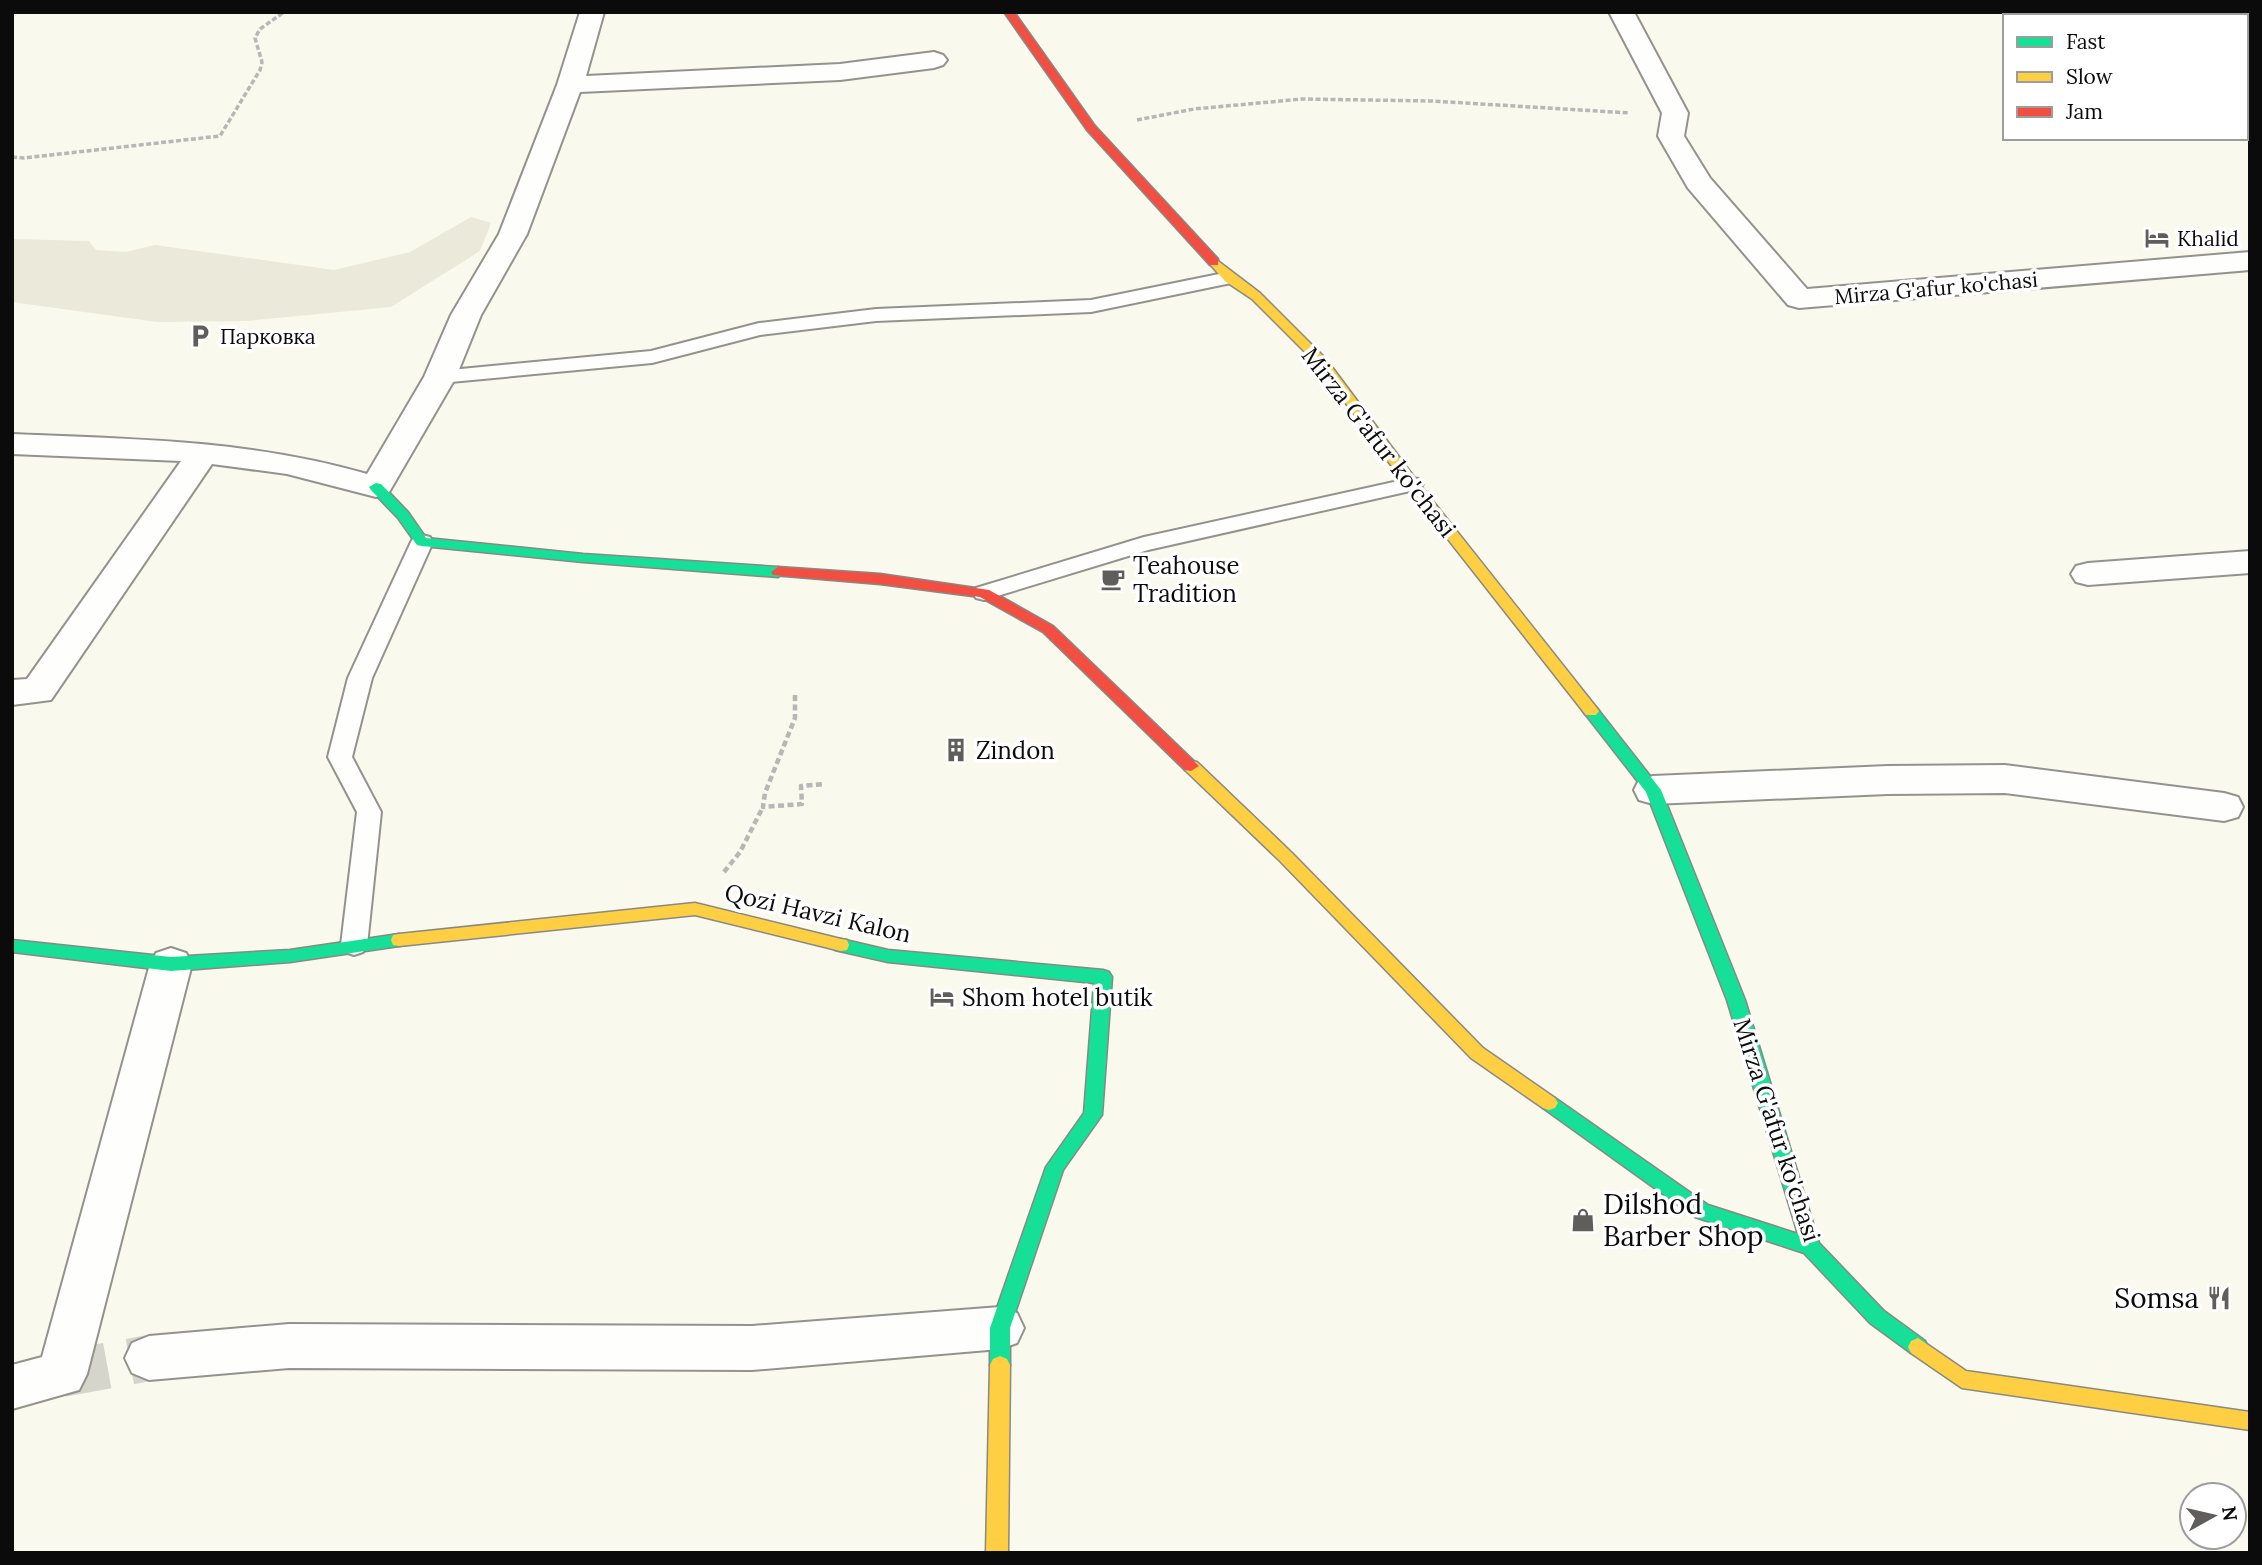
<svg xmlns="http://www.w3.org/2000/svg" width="2262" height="1565" font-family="Lora,serif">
<rect width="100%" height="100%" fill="#faf9ee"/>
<path fill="#ebe9d9" d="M471,217l20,6 -11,28 -89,56 -144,14 -90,1 -145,-20v-63l77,2 7,9 30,2 29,-7 179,25 76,-18z"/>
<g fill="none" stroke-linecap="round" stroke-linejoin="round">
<path stroke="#d6d5cc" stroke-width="46" stroke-dasharray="46 23" stroke-linecap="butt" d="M62,1374l87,-16"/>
<g stroke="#93928d" stroke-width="4">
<g id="lane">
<path d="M1229,272l9,6 -2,4 -145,30 -215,9 -116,14 -108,28 -212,20 -7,-2 -3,-4 3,-4 7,-2 211,-20 108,-28 117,-14 215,-9z"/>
<path d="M1412,478l7,1 4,5 -4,5 -271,61 -164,50 -8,-2 -3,-5 3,-5 168,-51z"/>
<path d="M422,535l8,2 3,5 -61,136 -20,79 29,55 -14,133 -4,7 -9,3 -9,-3 -4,-7 16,-133 -29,-55 20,-79 63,-136 3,-5z"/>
</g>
</g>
<g stroke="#93928d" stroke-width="4">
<g id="street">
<path d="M580,12h24l-18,64 254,-12 94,-12 9,3 4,5 -4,5 -9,3 -94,12 -260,12 -53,142 -46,81 -25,62 -68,117 -12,3 -89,-23 -75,-10 -161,236 -39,5v-25l15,-1 154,-218 -169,-7v-20c121,5 238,6 355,40l57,-97 27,-62 48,-81 58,-149z"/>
<path d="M1609,12h25l54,101 -4,23 26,42 97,111 443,-37v18l-451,38 -11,-3 -100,-117 -30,-52 4,-23z"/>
<path d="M2250,551v22l-162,12 -12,-3 -5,-8 5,-8 12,-3z"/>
<path d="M2005,765l219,28 14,4 5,10 -5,10 -14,4 -219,-28 -117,1 -235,10 -14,-4 -5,-10 5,-10 14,-4 235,-10z"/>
<path d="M171,948l15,5 6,11 -105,410 -8,16 -67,19v-44l30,-8 108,-393 6,-11z"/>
<path d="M1000,1307l17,6 7,15 -7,15 -17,6 -248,21 -463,-2 -140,12 -17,-7 -7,-15 7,-15 17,-7 140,-12 463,2z"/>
</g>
</g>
<g stroke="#898984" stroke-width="3">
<g id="fast">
<path d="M376,483l5,1 27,28 18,26 157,16 195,13 7,5 -7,5 -195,-15 -161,-16 -5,-1 -19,-27 -27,-28 -2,-3z"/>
<path d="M1591,706l5,1 65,83 84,210 74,243 65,68 41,30 3,6 -3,6 -7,3 -7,-3 -41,-30 -66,-70 -109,-36 -152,-109 -3,-5 3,-5 6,-2 6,2 153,107 90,29 -71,-234 -81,-208 -60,-77 -3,-4 3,-4z"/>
<path d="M399,934l6,1 2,5 -2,5 -6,1 -109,16 -119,9 -159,-19v-12l159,17 119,-7z"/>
<path d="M841,939l47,11 215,20 6,2 3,5 -10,138 -39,55 -53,158v37l-3,6 -7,3 -7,-3 -3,-6v-37l56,-161 38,-54 10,-130 -206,-21 -53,-12 -2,-5 2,-5z"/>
</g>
</g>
<g stroke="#898984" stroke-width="3">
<g id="slow">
<path d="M1214,258l46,35 66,66 91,122 179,226 3,4 -3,4h-10l-179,-228 -89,-122 -66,-66 -27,-18 -17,-19z"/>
<path d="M1191,761l6,1 95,91 191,195 72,50 3,5 -3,5 -6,2 -6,-2 -72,-50 -191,-197 -95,-91 -2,-4 2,-4z"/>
<path d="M695,903l146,36 6,1 2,5 -2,5 -6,1 -146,-36 -296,31 -6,-1 -2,-5 2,-5 6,-1z"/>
<path d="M1918,1338l48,33 284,41v18l-288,-42 -51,-35 -3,-6 3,-6z"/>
<path d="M1000,1356l7,3 3,6 -2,188h-22l4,-188 3,-6z"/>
</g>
</g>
<g stroke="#898984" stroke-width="3">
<g id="jam">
<path d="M1004,12h10l81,114 123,133v6h-8l-123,-135z"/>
<path d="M778,567l102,7 109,16 64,36 146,140 -8,5 -6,-1 -142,-138 -63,-35 -100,-13 -107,-9 -2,-3z"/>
</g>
</g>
<g stroke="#b7b7b5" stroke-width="3.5" stroke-dasharray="5 2.5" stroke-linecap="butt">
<path d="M1137,120l57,-11 108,-10 130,2 198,12"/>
<path d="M12,157l12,1 196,-22 40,-66 2,-8 -7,-24 5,-9 24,-17"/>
</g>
<g stroke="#b7b7b5" stroke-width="4.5" stroke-dasharray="6 3.5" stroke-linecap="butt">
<path d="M795,695v23l-30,75 -2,14 39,-3 -1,-18 23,-2"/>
<path d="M724,872l16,-20 23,-45"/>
</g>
<use href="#lane" fill="#fefefc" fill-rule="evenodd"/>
<use href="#street" fill="#fefefc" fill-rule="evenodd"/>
<use href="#fast" fill="#16e098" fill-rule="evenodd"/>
<use href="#slow" fill="#ffcf43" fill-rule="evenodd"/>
<use href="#jam" fill="#f24e42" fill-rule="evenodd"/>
</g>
<defs>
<g id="hotel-bare" transform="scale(1.89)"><path d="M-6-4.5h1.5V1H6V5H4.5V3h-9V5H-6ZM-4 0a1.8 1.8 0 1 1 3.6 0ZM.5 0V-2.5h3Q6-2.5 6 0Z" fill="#5f5e5a" stroke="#fff" stroke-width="2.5" paint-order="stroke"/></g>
<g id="parking-bare" transform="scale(1.89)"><path d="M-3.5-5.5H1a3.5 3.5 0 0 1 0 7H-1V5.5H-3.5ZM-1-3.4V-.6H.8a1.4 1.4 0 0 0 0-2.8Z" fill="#5f5e5a" stroke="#fff" stroke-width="2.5" paint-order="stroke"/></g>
<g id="cafe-bare" transform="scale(1.89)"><path d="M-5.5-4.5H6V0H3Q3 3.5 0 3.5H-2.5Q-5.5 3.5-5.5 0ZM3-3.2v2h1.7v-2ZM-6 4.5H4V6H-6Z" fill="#5f5e5a" stroke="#fff" stroke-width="2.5" paint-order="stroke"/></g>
<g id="building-bare" transform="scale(1.89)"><path d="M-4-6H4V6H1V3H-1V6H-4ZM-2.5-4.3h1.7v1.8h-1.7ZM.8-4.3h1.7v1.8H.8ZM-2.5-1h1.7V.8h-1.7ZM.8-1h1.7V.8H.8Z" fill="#5f5e5a" stroke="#fff" stroke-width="2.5" paint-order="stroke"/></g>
<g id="shop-bare" transform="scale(1.89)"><path d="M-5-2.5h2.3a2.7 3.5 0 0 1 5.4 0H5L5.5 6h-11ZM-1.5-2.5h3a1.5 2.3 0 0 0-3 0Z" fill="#5f5e5a" stroke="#fff" stroke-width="2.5" paint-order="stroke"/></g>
<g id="restaurant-bare" transform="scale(1.89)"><path d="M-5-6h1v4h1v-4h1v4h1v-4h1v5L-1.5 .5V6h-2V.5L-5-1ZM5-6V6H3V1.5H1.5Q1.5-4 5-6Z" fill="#5f5e5a" stroke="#fff" stroke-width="2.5" paint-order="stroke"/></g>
</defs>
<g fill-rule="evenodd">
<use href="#hotel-bare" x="2157" y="238"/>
<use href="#parking-bare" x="200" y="336"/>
<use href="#cafe-bare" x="1113" y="579"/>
<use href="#building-bare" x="956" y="750"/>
<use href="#hotel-bare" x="942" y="997"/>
<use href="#shop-bare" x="1583" y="1220"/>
<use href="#restaurant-bare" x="2219" y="1298"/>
</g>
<g text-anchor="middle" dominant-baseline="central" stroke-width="7" stroke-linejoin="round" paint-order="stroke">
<g font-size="21" fill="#0b0b0b" stroke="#fff" text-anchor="start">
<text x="2177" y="238">Khalid</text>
<text x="220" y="336">Парковка</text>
</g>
<g font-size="21" fill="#0b0b0b" stroke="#fff">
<text transform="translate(1936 288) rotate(-5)">Mirza G'afur ko'chasi</text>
</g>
<g font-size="24" fill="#0b0b0b" stroke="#fff">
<text transform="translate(1379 442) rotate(52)">Mirza G'afur ko'chasi</text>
<text transform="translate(818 913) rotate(13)">Qozi Havzi Kalon</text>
<text transform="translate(1777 1130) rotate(72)">Mirza G'afur ko'chasi</text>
</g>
<g font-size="24" fill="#0b0b0b" stroke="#fff" text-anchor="start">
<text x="1133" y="565">Teahouse<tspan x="1133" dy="28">Tradition</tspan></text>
<text x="976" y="750">Zindon</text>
<text x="962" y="997">Shom hotel butik</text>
</g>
<g font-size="28" fill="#0b0b0b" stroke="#fff" text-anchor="start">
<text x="1603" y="1204">Dilshod<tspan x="1603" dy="32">Barber Shop</tspan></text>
<text x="2199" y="1298" text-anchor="end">Somsa</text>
</g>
</g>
<rect width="2262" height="1565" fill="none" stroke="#0b0b0b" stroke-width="28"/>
<rect x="2003" y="14" width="245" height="126" fill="#ffffff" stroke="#9d9d9d" stroke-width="2"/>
<rect x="2017" y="37" width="35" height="10" fill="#16e098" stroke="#9d9d9d" stroke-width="2"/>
<text x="2066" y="49" font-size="21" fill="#0b0b0b">Fast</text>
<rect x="2017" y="72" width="35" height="10" fill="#ffcf43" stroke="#9d9d9d" stroke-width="2"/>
<text x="2066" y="84" font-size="21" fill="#0b0b0b">Slow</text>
<rect x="2017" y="107" width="35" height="10" fill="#f24e42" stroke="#9d9d9d" stroke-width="2"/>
<text x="2066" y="119" font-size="21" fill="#0b0b0b">Jam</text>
<g transform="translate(2213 1516) rotate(82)"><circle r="33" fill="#ffffff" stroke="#9d9d9d" stroke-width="2"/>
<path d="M0-5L12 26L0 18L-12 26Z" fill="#5f5e5a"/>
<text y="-10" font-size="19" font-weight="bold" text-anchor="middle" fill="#0b0b0b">N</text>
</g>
</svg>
